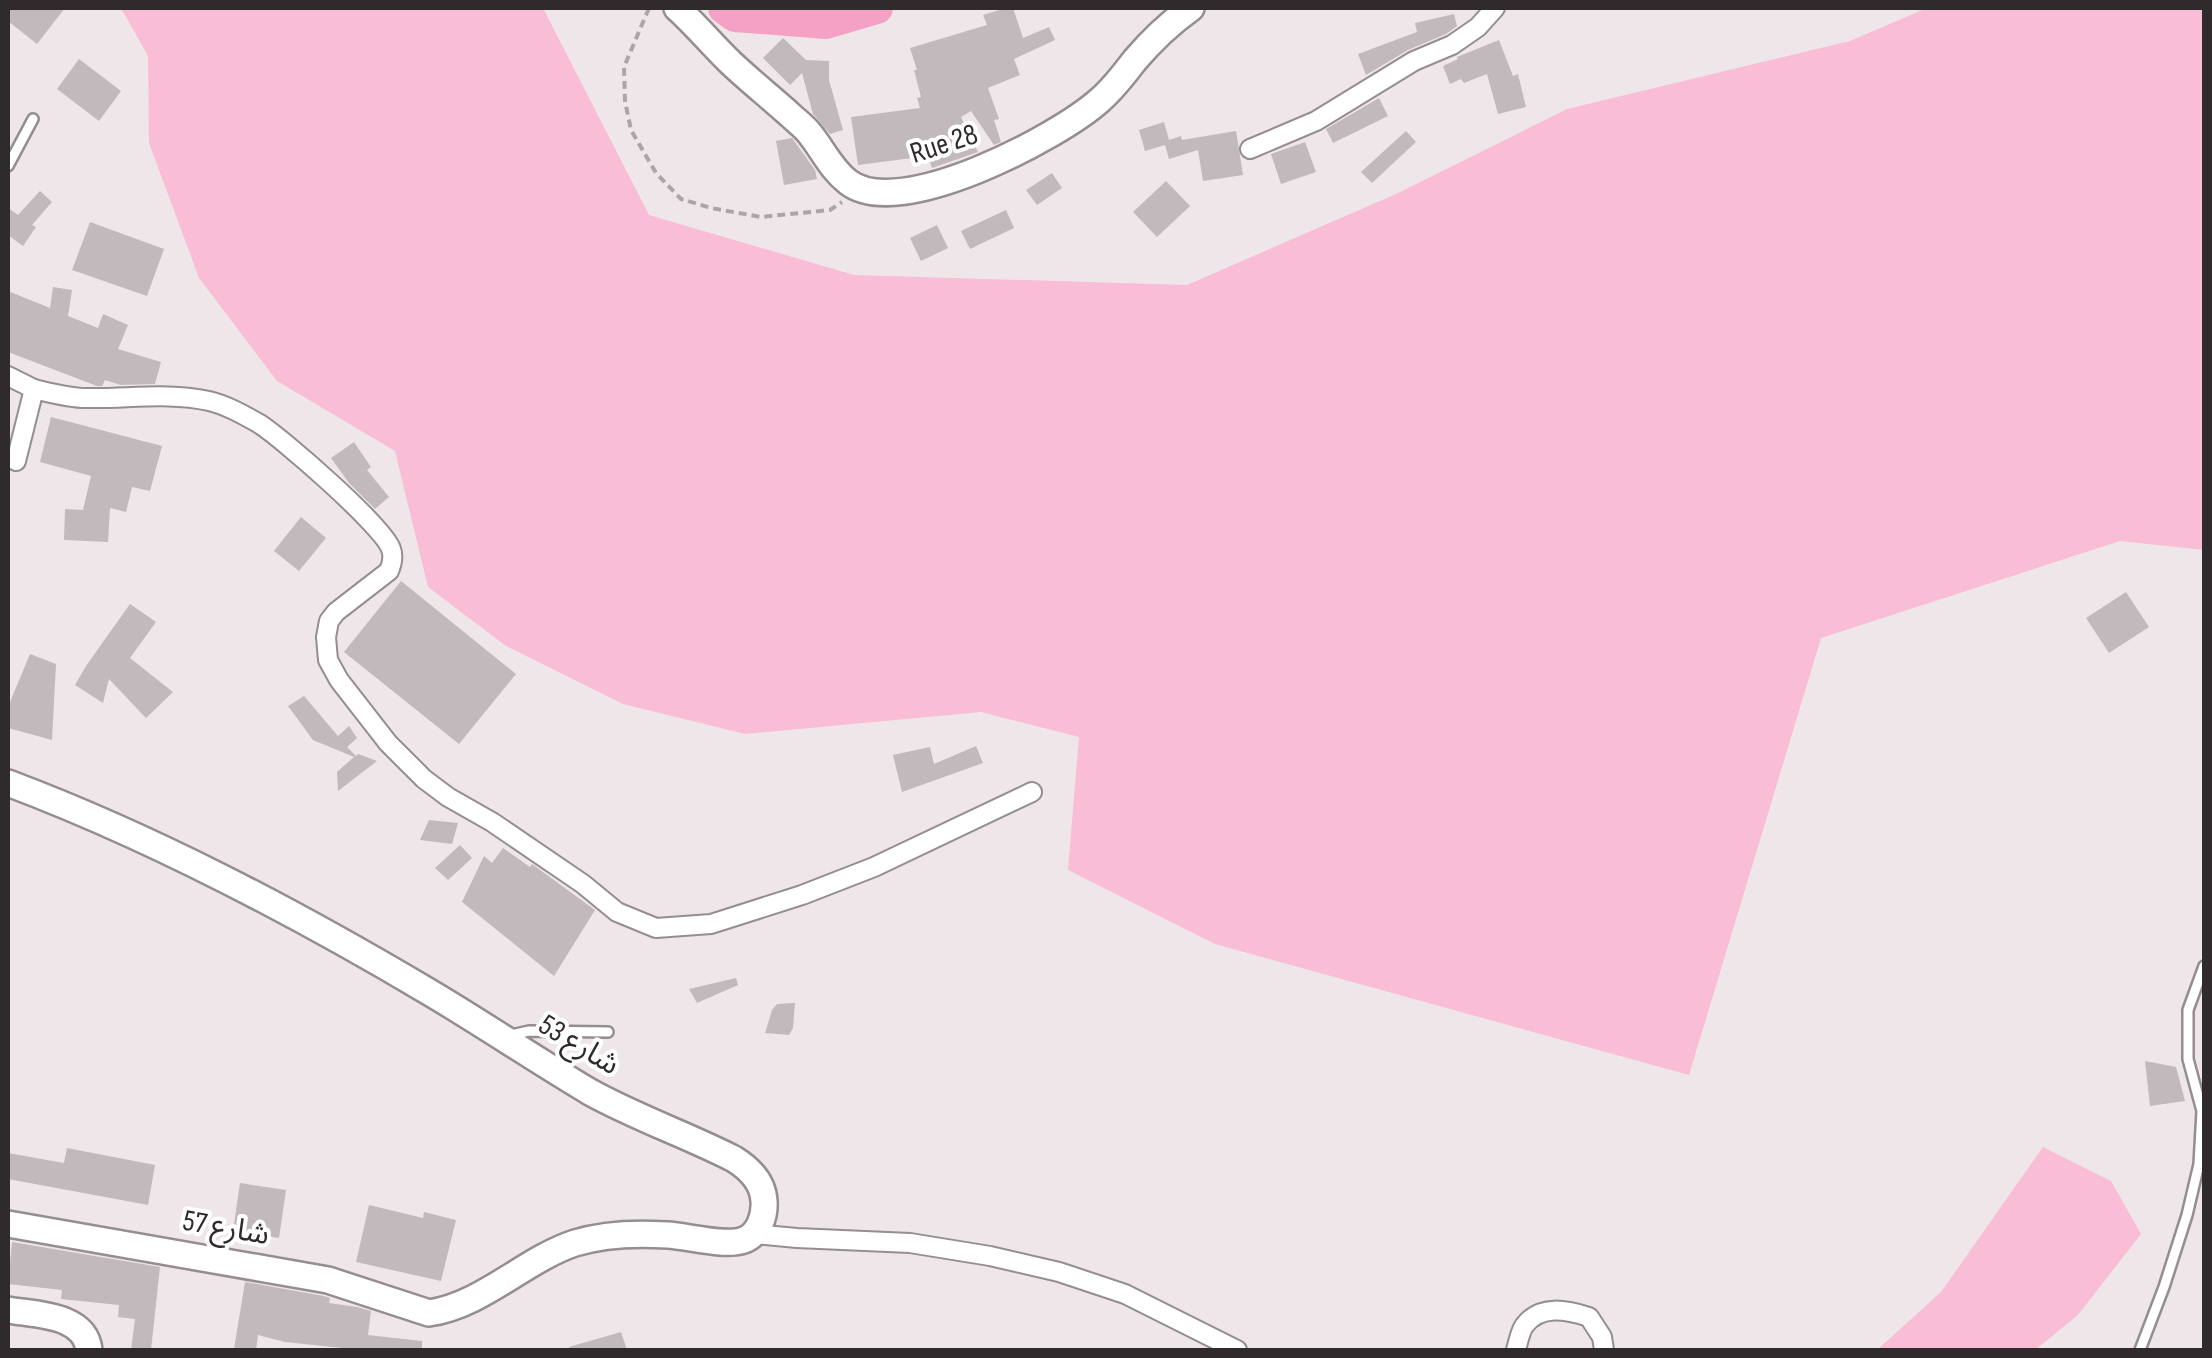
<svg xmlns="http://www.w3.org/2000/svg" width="2212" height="1358" font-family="'Sofia Sans Condensed','Noto Sans Arabic',sans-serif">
<rect width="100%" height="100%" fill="#efe6e9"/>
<g fill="#f9bdd6">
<path d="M121,8h422l106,207 205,60 333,10 209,-91 171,-85 283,-68 77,-33h277v542l-84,-9 -299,97 -132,437 -474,-131 -147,-74 11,-133 -98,-25 -236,22 -122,-30 -117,-58 -78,-59 -33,-136 -118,-70 -78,-103 -50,-135 -1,-87z"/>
<path d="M2043,1147l68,34 30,53 -63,81 -43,35h-158l64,-58z"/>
</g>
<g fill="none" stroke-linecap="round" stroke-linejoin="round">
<path stroke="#f4a1c5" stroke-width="32" d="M724,8l11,8 91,7 51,-15"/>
</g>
<g fill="#c2b9bc">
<path d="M8,8h57l-28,36 -29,-23z"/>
<path d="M1006,8h7l10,30 26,-11 6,13 -41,19 6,16 -32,13 11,31 -5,1 7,22 -7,3 -23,-34 -10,6 17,35 -46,16 -4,-12 -70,9 -7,-48 69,-9 -3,-10 4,-1 -7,-27h3l-7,-22 77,-23 -4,-10z"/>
<path d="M1454,14l3,12 -11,8 -38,16 -42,25 -8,-21 59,-22 -2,-9z"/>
<path d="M783,38l23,22 23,1v19l14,50 -13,4 -17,-20 -11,-41 -12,12 -27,-27z"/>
<path d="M1499,40l14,36 5,-2 8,33 -28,7 -11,-40 -23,9 -3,-4 -11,5 -7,-18 15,-7 -1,-2z"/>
<path d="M79,59l42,32 -22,30 -42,-32z"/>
<path d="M1379,98l9,18 -55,27 -7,-14z"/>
<path d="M1164,122l5,18 12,-4 1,4 54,-9 7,44 -40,6 -5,-31 -29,9 -4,-14 -20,6 -6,-21z"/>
<path d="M1406,131l10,11 -44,41 -11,-11z"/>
<path d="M792,138l23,32 2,9 -33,6 -8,-44z"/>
<path d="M1305,142l11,30 -35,12 -10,-30z"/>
<path d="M1052,173l10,15 -25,17 -11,-15z"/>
<path d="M1166,181l24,25 -33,31 -24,-25z"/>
<path d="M40,191l12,11 -20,23 4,2 -13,19 -15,-11v-27l10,7z"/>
<path d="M1006,210l8,18 -44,21 -9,-18z"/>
<path d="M90,222l74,27 -17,47 -75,-26z"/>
<path d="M937,225l11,23 -27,13 -11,-23z"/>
<path d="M53,287l19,3 -4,26 30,12 5,-14 25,11 -10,24 43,13 -6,22 -34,1 -16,-5 -3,6h-5l-89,-34v-61l42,17z"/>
<path d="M51,417l111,29 -12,45 -18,-4 -6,25 -16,-4 -2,34 -44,-2 1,-31 18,1 8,-34 -51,-14z"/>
<path d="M354,442l17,25 -4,3 22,27 -14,12 -26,-26 -18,-25z"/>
<path d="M301,517l25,21 -27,33 -25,-20z"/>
<path d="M401,581l115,93 -57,70 -115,-92z"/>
<path d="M2126,592l23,35 -40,26 -23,-35z"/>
<path d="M130,604l26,18 -26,36 43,34 -27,26 -37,-39 -6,24 -28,-18 11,-19z"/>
<path d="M30,654l26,10 -4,76 -44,-12v-21z"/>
<path d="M304,696l34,40 11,-10 8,12 -10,9 9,9 2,-2 19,7 -39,30 -1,-19 17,-15 -41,-17 -25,-34z"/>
<path d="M976,746l7,17 -81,29 -9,-37 37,-8 4,17z"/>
<path d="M429,820l29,3 -6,21 -32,-4z"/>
<path d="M460,845l12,13 -24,22 -13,-12z"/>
<path d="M503,848l27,19 2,-3 63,46 -41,66 -92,-74 22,-46 8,7z"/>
<path d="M736,978l2,7 -41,18 -8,-14z"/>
<path d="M795,1003l-2,25 -4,7 -24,-2 7,-23 5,-6z"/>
<path d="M2145,1061l31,6 9,34 -35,5z"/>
<path d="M67,1148l88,17 -7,40 -140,-26v-26l56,10z"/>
<path d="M240,1183l46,7 -7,48 -46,-7z"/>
<path d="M369,1205l54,13 1,-6 32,8 -15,61 -85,-19z"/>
<path d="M12,1242l148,25 -9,83h-20l4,-31 -17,-2 1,-12 -58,-6 1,-9 -54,-6z"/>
<path d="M245,1282l79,14 6,2 -1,5 28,4 14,4 -3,24 54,6v9h-80v-2l-57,-6 -27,-7 -2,15 -22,-1z"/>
<path d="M621,1332l6,18h-57l-1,-3z"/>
</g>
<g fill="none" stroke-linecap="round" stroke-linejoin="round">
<g stroke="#958d90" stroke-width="14">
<g id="lane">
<path d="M8,166l25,-47"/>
<path d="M511,1035l18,-4 79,1"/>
<path d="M2140,1350l24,-63 23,-72 12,-51 3,-53 -14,-52v-49l16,-44"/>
</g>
</g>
<g stroke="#958d90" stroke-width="22">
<g id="street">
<path d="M1250,149l66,-28 98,-60 38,-16 26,-18 17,-19"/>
<path d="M8,376l26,13 -18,72"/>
<path d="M34,389c17,4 35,9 52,9 41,1 83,-6 123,3 17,4 33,13 49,22 23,14 126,104 133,126 3,8 1,15 -2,22l-53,41 -7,9 -3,16 2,23 11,20 49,63 36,36 24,18 44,25 91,62 34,28 39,16 55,-4 91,-29 72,-28 158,-75"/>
<path d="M754,1234l43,4 113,5 80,13 69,16 66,22 112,56"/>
<path d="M1516,1350c2,-7 4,-18 8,-24 16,-22 43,-16 65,-9l13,20 2,13"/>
</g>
</g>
<g stroke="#958d90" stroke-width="30">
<g id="secondary">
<path d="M677,8c19,17 35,37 54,55 18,17 38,33 57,50 7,7 16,13 22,21 13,16 21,35 38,48 51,40 211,-45 252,-82 14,-12 24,-26 35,-40 17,-20 35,-37 56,-52"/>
<path d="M8,783c146,55 286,129 421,209 54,32 107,68 161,100 47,26 97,43 144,67 16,10 29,23 30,42 1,15 -5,33 -20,39 -19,7 -56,-4 -77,-5 -30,-2 -63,-1 -92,8 -51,17 -92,62 -146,70l-101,-33 -320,-56"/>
<path d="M8,1310c28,5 77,4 81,40"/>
</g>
</g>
<path stroke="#aca5a8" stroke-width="4" stroke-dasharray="8 5" stroke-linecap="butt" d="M649,8l-25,59 1,34 6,29 25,43 25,26 30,9 50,9 69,-7 12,-8"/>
<use href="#lane" stroke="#fff" stroke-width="9"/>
<use href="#street" stroke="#fff" stroke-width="18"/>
<use href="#secondary" stroke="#fff" stroke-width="25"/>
</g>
<g text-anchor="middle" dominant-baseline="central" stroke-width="8" stroke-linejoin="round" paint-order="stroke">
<g font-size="30" fill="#2f2b2d" stroke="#fff">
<text transform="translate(944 144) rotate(-18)">Rue 28</text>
<text transform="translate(579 1045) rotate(31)">شارع 53</text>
<text transform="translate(226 1228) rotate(10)">شارع 57</text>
</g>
</g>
<rect width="2212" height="1358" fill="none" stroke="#2f2b2d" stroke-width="20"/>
</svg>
